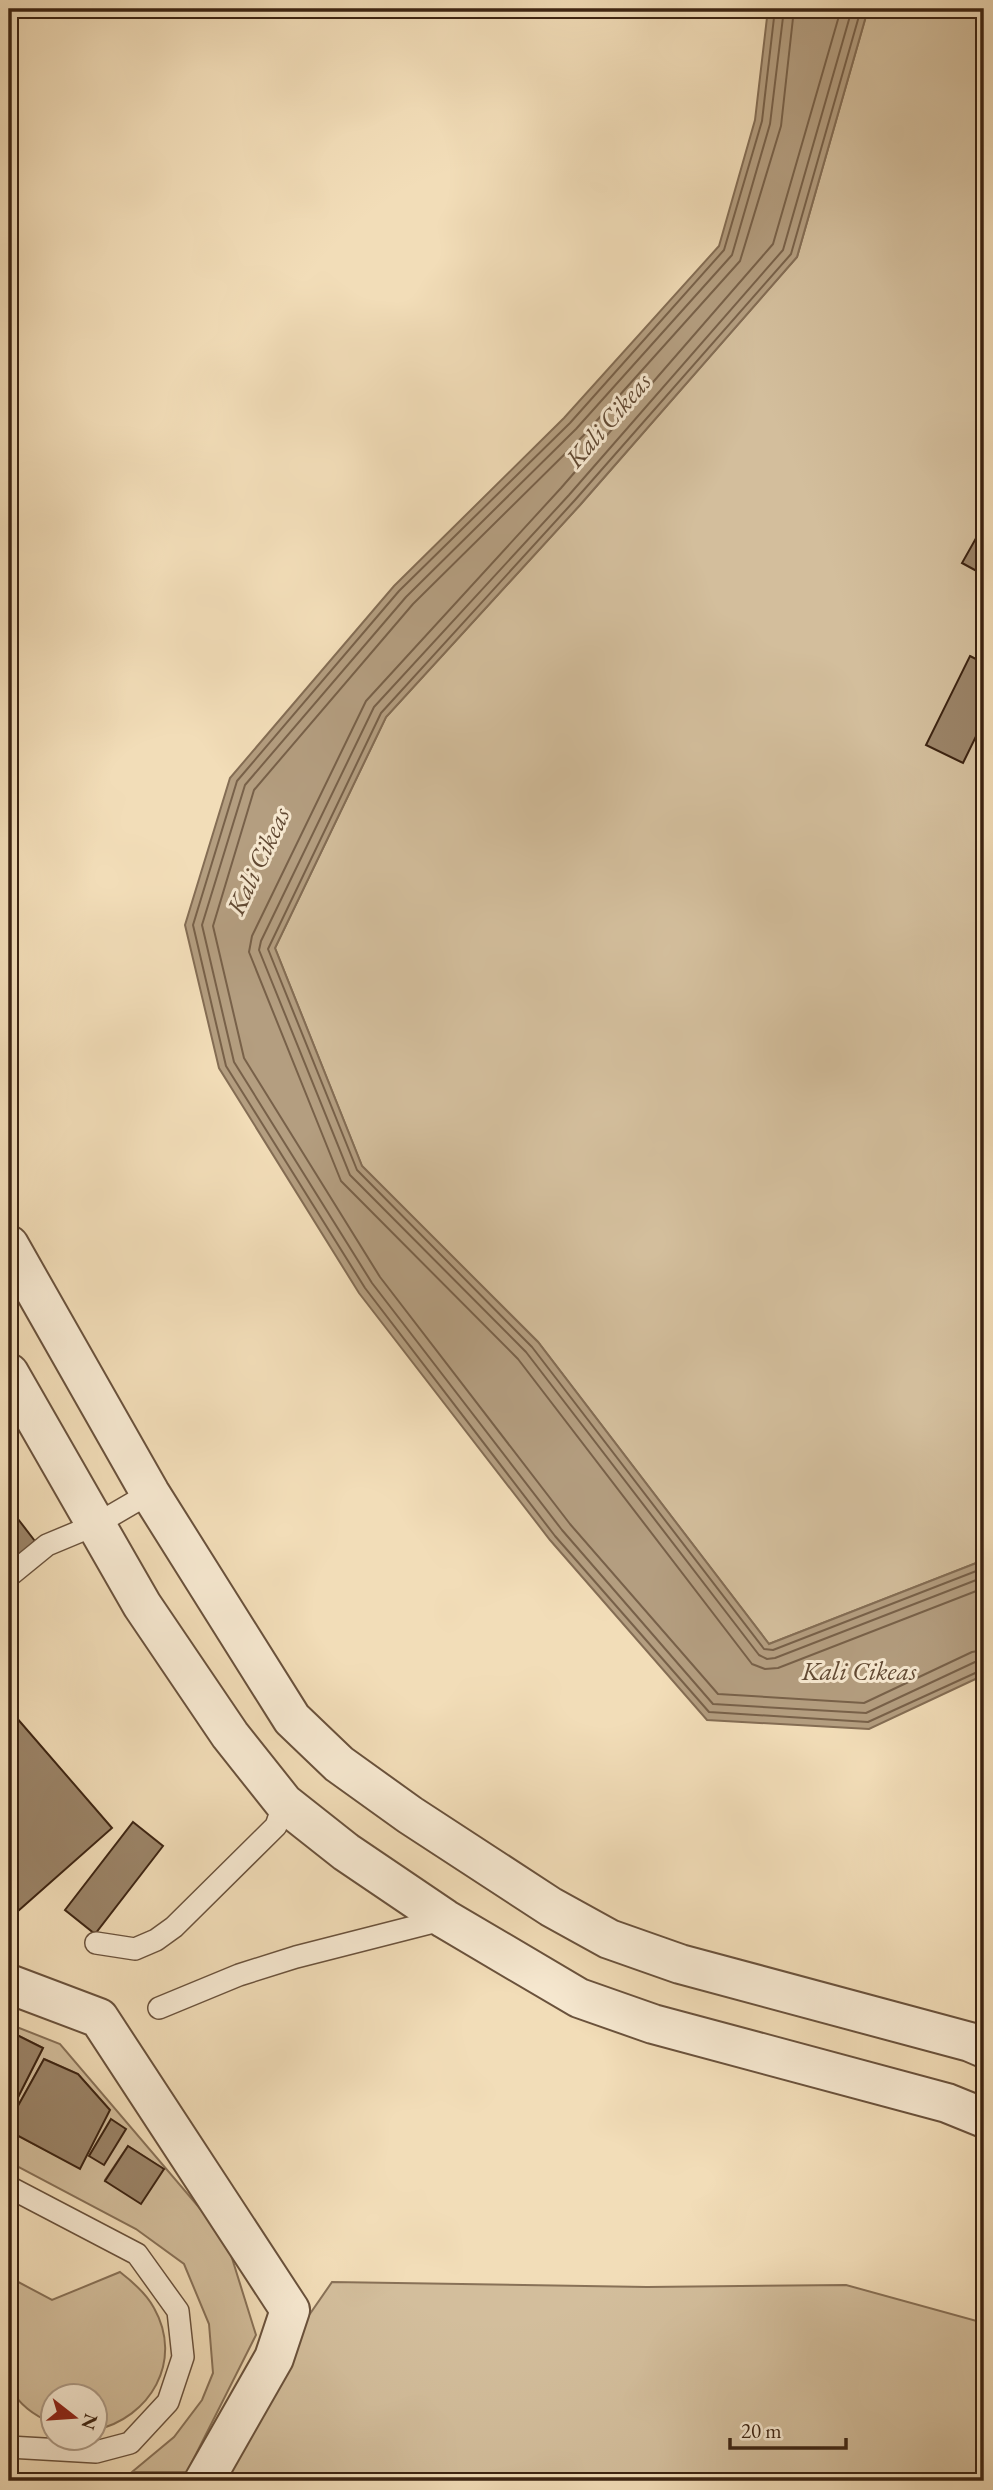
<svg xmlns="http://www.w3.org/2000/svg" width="993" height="2490" font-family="'EB Garamond',serif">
<rect width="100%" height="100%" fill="#f2ddb8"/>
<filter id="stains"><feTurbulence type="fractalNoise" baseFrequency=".00286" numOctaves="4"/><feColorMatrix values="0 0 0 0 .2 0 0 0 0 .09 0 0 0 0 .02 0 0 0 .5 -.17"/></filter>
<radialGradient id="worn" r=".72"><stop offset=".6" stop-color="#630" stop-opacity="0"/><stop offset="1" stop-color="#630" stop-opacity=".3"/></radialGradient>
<g fill="#d3be9c" stroke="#887157" stroke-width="2" fill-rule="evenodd">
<path d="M868,9h116v1551l-215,84 -231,-302 -176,-176 -87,-218 111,-231 194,-212 217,-248z"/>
<path d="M9,2024l51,20 166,195 30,96 -69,137h-55l42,-35 28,-37 11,-27 -4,-49 -25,-60 -48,-35 -127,-67v-31l71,37 29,-58 -31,-36 -34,-15 -35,63v-7l34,-67 -34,-17zM128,2146l35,23 -58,12v-1z"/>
<path d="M120,2272c13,10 26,21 34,36 30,53 -4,110 -59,122l-1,-34h-42v27c-19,-8 -32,-18 -43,-36v-110l43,23z"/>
<path d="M332,2282l315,5 199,-2 138,38v158h-760l81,-160z"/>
</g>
<path fill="#b49e80" stroke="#846d54" stroke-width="2" d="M768,9h100l-71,248 -217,248 -194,212 -111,231 87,218 176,176 231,302 215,-84v115l-115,54 -162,-9 -157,-180 -191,-247 -140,-225 -34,-143 45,-147 164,-192 170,-168 155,-172 36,-126z"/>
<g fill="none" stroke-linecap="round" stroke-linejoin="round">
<g stroke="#786149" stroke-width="2">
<path d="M775,9l-13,112 -38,129 -154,173 -171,168 -162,190 -44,144 33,141 139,222 190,248 154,176 159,10 116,-53"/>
<path d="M784,9l-14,115 -38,131 -156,174 -170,168 -161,188 -43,140 32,137 138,221 190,247 151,174 153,9 109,-51 9,-2"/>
<path d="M794,9l-13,117 -41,135 -157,175 -170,168 -159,186 -41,136 31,132 136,219 190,247 148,170 146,9 108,-51 12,-2"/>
<path d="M841,9l-68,235 -212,244 -195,213 -114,235 -3,16 92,229 177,178 234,305 13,5 13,-1 206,-80"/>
<path d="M852,9l-69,241 -214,245 -195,212 -113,234 -2,9 91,225 176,177 233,303 8,4 8,-1 209,-81"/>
<path d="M861,9l-70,245 -216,246 -194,213 -113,236 89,221 175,177 232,302 9,1 211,-82"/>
</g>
</g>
<g fill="#9b8468" stroke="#3d2412" stroke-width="2">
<path d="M984,524v51l-22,-12z"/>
<path d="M970,656l14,7v57l-21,43 -37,-18z"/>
<path d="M984,798v16l-6,-2z"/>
<path d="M18,1519l23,30 -32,24v-47z"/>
<path d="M9,1709l103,119 -103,91z"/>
<path d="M133,1822l30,24 -68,88 -30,-24z"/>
<path d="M9,2031l34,17 -34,67z"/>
<path d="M44,2059l34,15 32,36 -30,59 -71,-38v-9z"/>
<path d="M111,2119l15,10 -22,36 -15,-9z"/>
<path d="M128,2146l36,23 -23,35 -36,-23z"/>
</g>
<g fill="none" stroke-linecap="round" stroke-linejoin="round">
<g stroke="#6a523c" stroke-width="24">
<g id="service">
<path d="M9,1576l38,-31 48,-20 55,-32"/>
<path d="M96,1943l39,6 21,-9 18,-13 102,-101 8,-23"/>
<path d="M159,2008l80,-33 57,-18 149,-38"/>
<path d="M9,2187l128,67 41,57 5,46 -15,45 -38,41 -34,9 -87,-5"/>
</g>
</g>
<g stroke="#6a523c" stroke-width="42">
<g id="minor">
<path d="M9,1245l141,248 142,226 47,45 71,51 141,92 58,32 71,25 290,78 14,6"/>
<path d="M9,1373l133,232 88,130 54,68 62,49 99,67 134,79 74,26 294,79 37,15"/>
<path d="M9,1984l90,34 191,292 -16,48 -70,123"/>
</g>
</g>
<use href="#service" stroke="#f7e9d1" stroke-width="21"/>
<use href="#minor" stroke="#f7e9d1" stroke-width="38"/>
</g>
<g text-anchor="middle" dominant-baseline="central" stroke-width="6" stroke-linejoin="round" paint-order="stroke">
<g font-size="26" font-style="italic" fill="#614933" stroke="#f7e9d1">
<text transform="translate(608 420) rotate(-49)">Kali Cikeas</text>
<text transform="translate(258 861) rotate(-65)">Kali Cikeas</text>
<text x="859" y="1671">Kali Cikeas</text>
</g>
</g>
<rect width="993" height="2490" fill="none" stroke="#f2ddb8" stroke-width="35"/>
<rect x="10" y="10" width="972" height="2469" fill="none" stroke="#3d2412" stroke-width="3.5"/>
<rect x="18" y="18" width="958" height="2455" fill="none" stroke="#3d2412" stroke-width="2"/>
<g transform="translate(74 2417) rotate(107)"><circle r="33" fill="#f7e9d1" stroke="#ad9a85" stroke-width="2"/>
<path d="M0-5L12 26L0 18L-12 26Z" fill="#8f2418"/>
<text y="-10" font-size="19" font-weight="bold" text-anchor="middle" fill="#3d2412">N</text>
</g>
<path d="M730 2438v10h116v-10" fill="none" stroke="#3d2412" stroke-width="3.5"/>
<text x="741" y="2438" font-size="21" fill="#3d2412" stroke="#f7e9d1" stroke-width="5" paint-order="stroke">20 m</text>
<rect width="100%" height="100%" filter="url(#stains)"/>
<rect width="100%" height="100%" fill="url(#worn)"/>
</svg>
